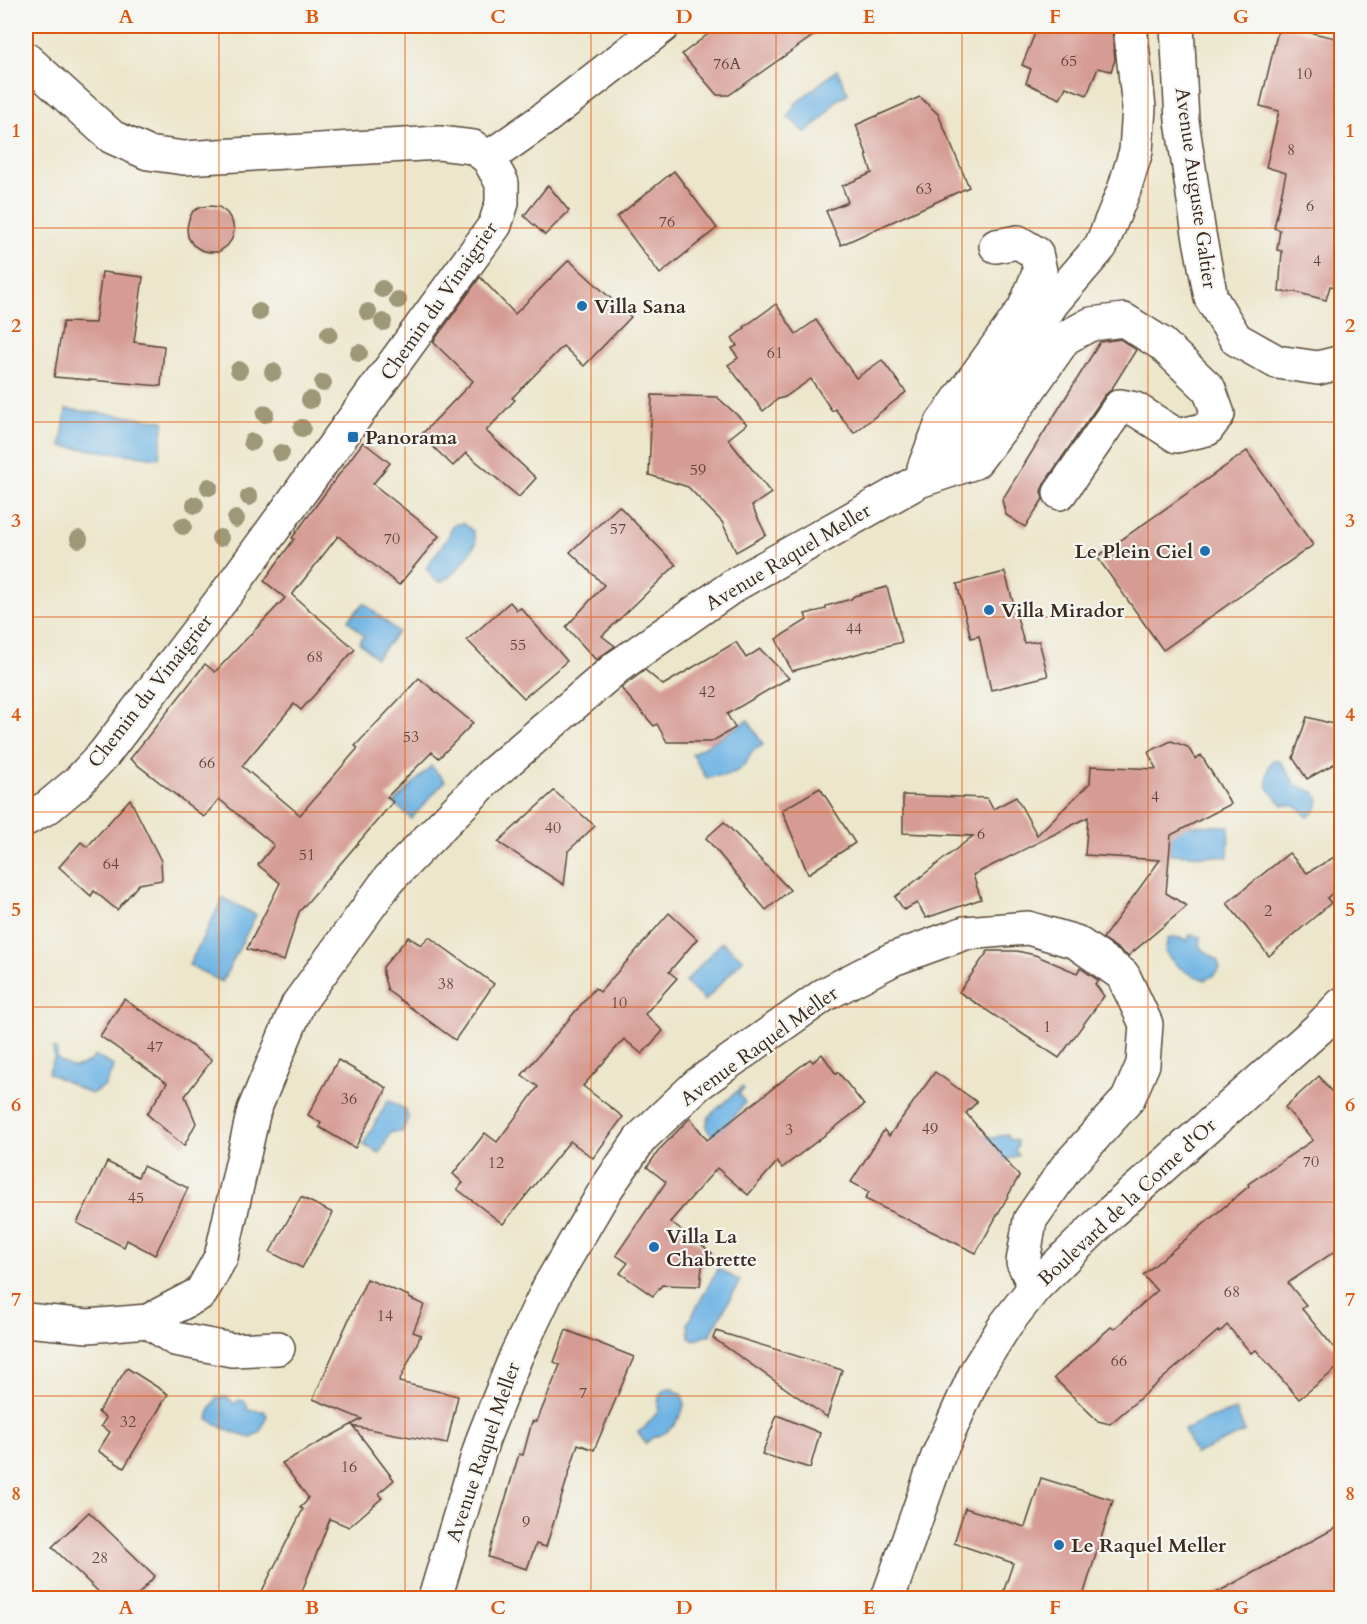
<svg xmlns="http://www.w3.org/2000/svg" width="1367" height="1624" font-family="Cardo,serif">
<rect width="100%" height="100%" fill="#f6f6f2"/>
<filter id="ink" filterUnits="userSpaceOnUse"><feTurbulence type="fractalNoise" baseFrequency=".0167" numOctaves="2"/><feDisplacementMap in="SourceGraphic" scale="12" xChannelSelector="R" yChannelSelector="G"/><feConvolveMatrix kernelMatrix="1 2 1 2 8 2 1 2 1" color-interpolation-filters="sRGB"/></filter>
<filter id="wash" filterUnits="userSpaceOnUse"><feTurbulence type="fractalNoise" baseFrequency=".008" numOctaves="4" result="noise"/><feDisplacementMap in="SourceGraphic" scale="24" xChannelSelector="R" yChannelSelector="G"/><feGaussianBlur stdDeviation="1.35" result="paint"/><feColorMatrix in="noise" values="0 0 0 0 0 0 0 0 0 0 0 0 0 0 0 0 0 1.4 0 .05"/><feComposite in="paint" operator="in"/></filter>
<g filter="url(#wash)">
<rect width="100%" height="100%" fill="#ece6cb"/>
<g fill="#6db3e3" stroke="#546e80" stroke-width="1.5">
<path d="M837,70l11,23 -4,4 -6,2 -17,21 -15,13 -18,-16 8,-14z"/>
<path d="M66,409l98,12 -5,37 -98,-12z"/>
<path d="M463,523l10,8 3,12c-9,14 -20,33 -36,39l-7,-4 -7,-10 22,-31 5,-12z"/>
<path d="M364,603l34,29 -22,26 -17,-16 5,-6 -16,-16z"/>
<path d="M748,720l15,25 -11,6c-5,14 -14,23 -30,25 -6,0 -9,0 -15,3l-15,-25z"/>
<path d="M1273,760h6l17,25 20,8 3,8 -4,10 -7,6c-7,-7 -13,-14 -25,-12 -4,-5 -11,-10 -14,-16 -4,-8 -2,-23 4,-29z"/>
<path d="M431,766l14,15 -34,38 -17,-16z"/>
<path d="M1172,825l57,1 -1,31 -59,-3z"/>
<path d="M223,898l33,17 -34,67 -33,-17z"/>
<path d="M1190,935l11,2 -1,10 17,13 3,8 -7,8 -8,4c-17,-6 -31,-13 -40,-29l3,-12 7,-2 13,3z"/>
<path d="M722,942l21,17 -38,42 -20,-19z"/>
<path d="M53,1048l4,2v8c10,9 19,13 30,4l1,1 7,-7 19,10 -9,20 -14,8 -43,-21 6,-14z"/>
<path d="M742,1087l2,2 -5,4 6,10 -29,34 -7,-4 -3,-6 3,-11z"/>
<path d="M388,1100l18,10 2,9 -6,13h-11l-11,21 -17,-8z"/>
<path d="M1007,1134l2,5 8,2 1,4 -3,6 3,4 -24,11 -11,-31 10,3z"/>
<path d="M718,1268l22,13 -30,54h-4l-11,5 -6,-3 -1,-14z"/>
<path d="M666,1389h7l8,5c2,3 3,5 3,9 0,9 -10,24 -18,29 -8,6 -11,1 -20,12l-8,-12 6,-4 14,-16c1,-10 -2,-17 8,-23z"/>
<path d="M225,1397l4,1 5,6 5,-4 5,1 3,3v6l17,1 3,4 -7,18 -4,1 -4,4c-18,-4 -28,-9 -44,-19l2,-9 7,-12z"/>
<path d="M1236,1410l9,22 -50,22 -11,-24 24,-11z"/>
</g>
<g id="blocks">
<g fill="#d69c94">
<path d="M719,26h108l-98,69h-12l-35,-41z"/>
<path d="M1038,26h74l3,34 -4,11 -13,-3 -11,27 -21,-8 -6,12 -34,-16 5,-14 -9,-4z"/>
<path d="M1279,26l62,13v249l-11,-2 -4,14 -31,-8h-16l3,-41 -5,-1 3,-20 -6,-2 12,-55 -20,-6 13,-56 -19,-5z"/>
<path d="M920,97l18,17 31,73 -128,58 -15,-34 22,-9 -6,-16 30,-13 -6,-18h1l-11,-30z"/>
<path d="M674,171l43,57 -57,46 -43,-57z"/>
<path d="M548,185l21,26 -24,24 -21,-19z"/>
<path d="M210,206l9,1 8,6 5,8 2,9 -2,9 -5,7 -9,6h-9l-8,-2 -8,-5 -5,-8 -1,-9 2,-9 4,-8 8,-4z"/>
<path d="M569,260l62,57 -47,49 -21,-20 -51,52 3,2 -29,31 50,47 -17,19 -53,-44 -13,13 -32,-31 52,-54 -40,-39 47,-65 35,37z"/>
<path d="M102,272l41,5 -9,65 30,4 -3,40 -107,-9 9,-55 32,1z"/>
<path d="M776,304l20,30 20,-14 40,58 26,-18 24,32 -52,41 -19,-24 -3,2 -21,-32 -26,18 -7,2 -15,12 -35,-46 10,-7 -6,-10 5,-2 -5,-8 13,-10 -1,-1z"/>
<path d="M1120,339l16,11 -25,40 -6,5 -60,87 -4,9 2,8 -18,28 -19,-12 -4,-15 98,-158z"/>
<path d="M652,395l65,2 30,27 -19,15 43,54 -19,13 14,29 -30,17 -14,-30 -34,-35 -39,-12z"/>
<path d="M363,442l27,21 -17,21 66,52 -40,49 -61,-49 -46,59 63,54 -54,61 -7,-6 -52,62 58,49 58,-67 -3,-2 64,-68 54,45 -34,35 -7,-6 -45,45 6,5 -94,110 -15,49 -37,-12 33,-66 -22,-18 16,-20 -55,-46 -15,18 -74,-58 75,-95 10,8 70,-74 -21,-17 30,-42 -2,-1z"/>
<path d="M1247,451l66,94 -150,105 -66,-93z"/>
<path d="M619,506l57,59 -74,71 13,10 -19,14 -30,-33 38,-42 -34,-33z"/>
<path d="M1005,572l19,71 15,-2 9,35 -57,14 -12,-54 -8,2 -14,-54z"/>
<path d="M887,587l15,55 -110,29 -16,-32 31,-19 -2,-6 21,-5v-3l25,-7 3,-3z"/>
<path d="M510,602l7,8 4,-2 46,53 -43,37 -57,-58z"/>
<path d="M736,642l10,16 14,-9 29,29 -62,36 8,14 -24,14h-44l-10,-18 -3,2 -33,-38 24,-18 18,15z"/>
<path d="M1307,717l34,9v34l-34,19 -14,-21z"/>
<path d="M1171,741l17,6 7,12 6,-4 30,49 -60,31 -5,58 21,13 -59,50 -25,-18 57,-78 -75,-5 3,-38 -47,24 -1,-2 1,2 -68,34 8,24 -55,19 -9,-15 -13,7 -9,-13 78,-61 -70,-3v-38l84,3 6,11 23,-12 21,38 53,-52 1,-17 65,3 -8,-17z"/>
<path d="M820,788l35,55 -47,31 -26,-64z"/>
<path d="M554,791l41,35 -27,25 -4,34 -66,-43z"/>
<path d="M130,799l31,62 1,19 -23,4 -22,26 -23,-19 -3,5 -32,-29 22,-25 6,5z"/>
<path d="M724,822l66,68 -24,20 -60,-72z"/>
<path d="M1289,853l18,20 34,-20v32l-14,13 4,5 -62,53 -42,-53z"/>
<path d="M669,913l28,26 -28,33 8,6 -32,36 18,17 -21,23 -18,-15 -41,47 40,31 -30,41 -23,-17 -67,83 -46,-35 6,-6 -10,-9 32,-41 12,9 41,-55 -16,-12 73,-87 5,4z"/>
<path d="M408,937l13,8 8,-8 65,47 -39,56 -67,-49 -5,-17v-7z"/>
<path d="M988,951h29l18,4 42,18 3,-5 19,13 -4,3 9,12 -45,62 -100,-66z"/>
<path d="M124,999l88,61 -27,36 11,27 -12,23 -37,-32 20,-31 -67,-47z"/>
<path d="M822,1054l14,20 2,-2 26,33 -82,63 -5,-6 -29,33 -31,-27 -47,54 42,31 -10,14 -2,19 -38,-1 -9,11 -33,-23 8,-10 -12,-8 50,-73 -19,-15 13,-18 30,-31 17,22 103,-81 3,3z"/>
<path d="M338,1060l49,28 -32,60 -36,-21 2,-4 -13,-8z"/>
<path d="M935,1072l42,30 -11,11 53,63 -43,77 -111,-54 4,-7 -18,-10 33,-52 5,6z"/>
<path d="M1319,1076l22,28v143l-53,36 18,22 -4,4 39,47v9l-42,34 -43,-49 -5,3 -24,-28 -8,8 -1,-2 -108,93 -12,-3 -44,-43 57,-51 3,2 43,-38 -14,-16 106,-89 -1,-2 65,-44 -28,-33z"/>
<path d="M107,1162l31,15 5,-11 45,22 -33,67 -28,-15 -3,7 -47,-24z"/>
<path d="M301,1197l32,16 -31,55 -32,-16z"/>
<path d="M367,1279l42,17v2l15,7 -11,27 8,3 -22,47 59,14 -11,48 -94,-18 41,54 -15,13 3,5 -33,29 -19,-8 -31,80h-41l45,-90 -3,-1 6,-6 2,-5 -26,-34 80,-44 -49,-20z"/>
<path d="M566,1330l68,27 -40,93 -16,-6 -32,103 -10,-3 -9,25 -39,-12 31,-103 4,1 9,-33 5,-1 23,-56 -6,-3z"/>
<path d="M716,1331l126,39 -15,47 -114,-79z"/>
<path d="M127,1368l41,26 -44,74 -26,-17 12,-19 -9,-6 5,-8 -8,-6z"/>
<path d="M777,1415l43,18 -10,35 -48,-14z"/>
<path d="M1041,1478l72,22 -31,99h-81l12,-36 -59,-20 11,-35 60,19z"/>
<path d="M89,1512l66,64 -21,23h-28l-54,-52z"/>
<path d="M1341,1525v74h-136l66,-36z"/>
</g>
</g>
</g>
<g filter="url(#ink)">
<use href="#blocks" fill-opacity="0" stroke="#564638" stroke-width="1.5"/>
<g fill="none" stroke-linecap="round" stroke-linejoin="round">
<g stroke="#564638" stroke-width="36">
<g id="minor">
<path d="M1177,26l5,95 17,113 12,64 25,41 41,23 41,6 24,-6"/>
<path d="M26,59l86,78 36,16 36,5 255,-15 34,4 15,11 14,25v20l-7,22 -266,365 -125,164 -26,28 -30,25 -22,12"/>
<path d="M488,158l53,-37 122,-95"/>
<path d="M924,468l18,-45 82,-114 16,-38 -4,-18 -18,-11 -22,4"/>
<path d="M923,477l44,-45 86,-130 48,-56 23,-56 12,-39 3,-43 -9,-82"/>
<path d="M26,1320l62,6 60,-5 53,-28 20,-36 33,-147 44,-106 91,-125 102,-104 126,-108 119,-83 183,-103 56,-19 36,-47 54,-77 26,-14 33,-4 38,24 47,45 9,25 -11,15 -30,7 -42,-27 -15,-3 -60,87"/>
<path d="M148,1321l27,18 57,11 46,-2"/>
<path d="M435,1598l48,-159 33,-83 34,-71 56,-96 35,-51 57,-54 126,-89 69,-36 72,-26 63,-5 48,14 47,33 23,49 -3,40 -15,35 -62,69 -36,52 -7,42 12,25"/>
</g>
</g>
<g stroke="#564638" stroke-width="36">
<path id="major" d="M888,1598l50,-142 39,-86 29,-46 29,-37 75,-74 208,-184 24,-25"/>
</g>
<use href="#minor" stroke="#fff" stroke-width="33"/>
<use href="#major" stroke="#fff" stroke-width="33"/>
</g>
<g fill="#9d9878">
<circle cx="382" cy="289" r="9"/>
<circle cx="398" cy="300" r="9"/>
<circle cx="259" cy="312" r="9"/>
<circle cx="368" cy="312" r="9"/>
<circle cx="383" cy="322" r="9"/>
<circle cx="329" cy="334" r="9"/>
<circle cx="359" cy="353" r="9"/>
<circle cx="239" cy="370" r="9"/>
<circle cx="273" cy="372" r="9"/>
<circle cx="323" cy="383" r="9"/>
<circle cx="310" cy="400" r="9"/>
<circle cx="265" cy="414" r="9"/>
<circle cx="302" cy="428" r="9"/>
<circle cx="252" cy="442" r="9"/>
<circle cx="281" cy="453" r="9"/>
<circle cx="209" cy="487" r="9"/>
<circle cx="249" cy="497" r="9"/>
<circle cx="195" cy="505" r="9"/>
<circle cx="236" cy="519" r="9"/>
<circle cx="183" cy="526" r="9"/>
<circle cx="220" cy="538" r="9"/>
<circle cx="79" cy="539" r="9"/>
</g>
</g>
<path fill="none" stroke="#df570d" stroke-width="1.5" stroke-opacity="0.55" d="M219,26v1572M405,26v1572M591,26v1572M776,26v1572M962,26v1572M1148,26v1572M26,228h1316M26,422h1316M26,617h1316M26,812h1316M26,1007h1316M26,1202h1316M26,1396h1316"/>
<g fill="#1f6fb2" stroke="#f6f6f2" stroke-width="2">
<circle cx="582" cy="306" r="6"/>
<rect x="347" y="431" width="12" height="12" rx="3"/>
<circle cx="1205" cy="551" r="6"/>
<circle cx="989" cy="610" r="6"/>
<circle cx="654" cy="1247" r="6"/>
<circle cx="1059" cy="1545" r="6"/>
</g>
<g text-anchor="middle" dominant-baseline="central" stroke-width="4.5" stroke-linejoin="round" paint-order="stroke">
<g font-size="16" fill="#62463c">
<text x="1069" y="61">65</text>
<text x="727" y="64">76A</text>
<text x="1304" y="74">10</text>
<text x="1291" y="150">8</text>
<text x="924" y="189">63</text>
<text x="1310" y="206">6</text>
<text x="667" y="222">76</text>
<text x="1317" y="261">4</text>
<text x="775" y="353">61</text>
<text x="698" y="470">59</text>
<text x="618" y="529">57</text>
<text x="392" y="539">70</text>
<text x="854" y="629">44</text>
<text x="518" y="645">55</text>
<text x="315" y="657">68</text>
<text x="707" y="692">42</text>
<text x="411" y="737">53</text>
<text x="207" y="763">66</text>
<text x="1155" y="797">4</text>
<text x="553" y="828">40</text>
<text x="981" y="834">6</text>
<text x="307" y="855">51</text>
<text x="111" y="864">64</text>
<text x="1268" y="911">2</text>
<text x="446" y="984">38</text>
<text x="619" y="1003">10</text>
<text x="1047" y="1027">1</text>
<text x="155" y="1047">47</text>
<text x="349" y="1099">36</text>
<text x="930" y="1129">49</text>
<text x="789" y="1130">3</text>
<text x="1311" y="1162">70</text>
<text x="496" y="1163">12</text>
<text x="136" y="1198">45</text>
<text x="1232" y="1292">68</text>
<text x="385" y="1316">14</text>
<text x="1119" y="1361">66</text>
<text x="583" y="1393">7</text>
<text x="128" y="1422">32</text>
<text x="349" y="1467">16</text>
<text x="526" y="1522">9</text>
<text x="100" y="1558">28</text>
</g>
<g font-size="20" fill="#3b2a1e" stroke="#f6f6f2">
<text transform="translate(1196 188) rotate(82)">Avenue Auguste Galtier</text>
<text transform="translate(439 301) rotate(-55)">Chemin du Vinaigrier</text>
<text transform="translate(788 557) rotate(-31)">Avenue Raquel Meller</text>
<text transform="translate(150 691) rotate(-52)">Chemin du Vinaigrier</text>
<text transform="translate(759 1046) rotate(-36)">Avenue Raquel Meller</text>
<text transform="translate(1127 1202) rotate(-43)">Boulevard de la Corne d'Or</text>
<text transform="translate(483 1452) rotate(-71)">Avenue Raquel Meller</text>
</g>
<g font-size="20" font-weight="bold" fill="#3b2a1e" stroke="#f6f6f2" text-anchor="start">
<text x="594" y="306">Villa Sana</text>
<text x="365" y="437">Panorama</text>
<text x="1193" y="551" text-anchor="end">Le Plein Ciel</text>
<text x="1001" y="610">Villa Mirador</text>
<text x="666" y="1236">Villa La<tspan x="666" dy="23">Chabrette</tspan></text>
<text x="1071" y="1545">Le Raquel Meller</text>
</g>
</g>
<rect width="1367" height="1624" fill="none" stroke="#f6f6f2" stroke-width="66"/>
<rect x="33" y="33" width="1301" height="1558" fill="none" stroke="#df570d" stroke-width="2"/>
<g font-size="20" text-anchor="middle" font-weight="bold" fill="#df570d">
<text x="126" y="23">A</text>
<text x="312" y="23">B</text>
<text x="498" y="23">C</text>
<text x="684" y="23">D</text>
<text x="869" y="23">E</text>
<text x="1055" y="23">F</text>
<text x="1241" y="23">G</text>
<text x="16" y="137">1</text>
<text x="1350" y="137">1</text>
<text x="16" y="332">2</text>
<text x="1350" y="332">2</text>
<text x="16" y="527">3</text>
<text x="1350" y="527">3</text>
<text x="16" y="721">4</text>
<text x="1350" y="721">4</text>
<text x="16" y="916">5</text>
<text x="1350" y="916">5</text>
<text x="16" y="1111">6</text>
<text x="1350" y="1111">6</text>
<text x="16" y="1306">7</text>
<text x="1350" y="1306">7</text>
<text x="16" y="1500">8</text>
<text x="1350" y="1500">8</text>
<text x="126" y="1614">A</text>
<text x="312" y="1614">B</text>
<text x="498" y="1614">C</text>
<text x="684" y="1614">D</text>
<text x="869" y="1614">E</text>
<text x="1055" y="1614">F</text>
<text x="1241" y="1614">G</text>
</g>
</svg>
